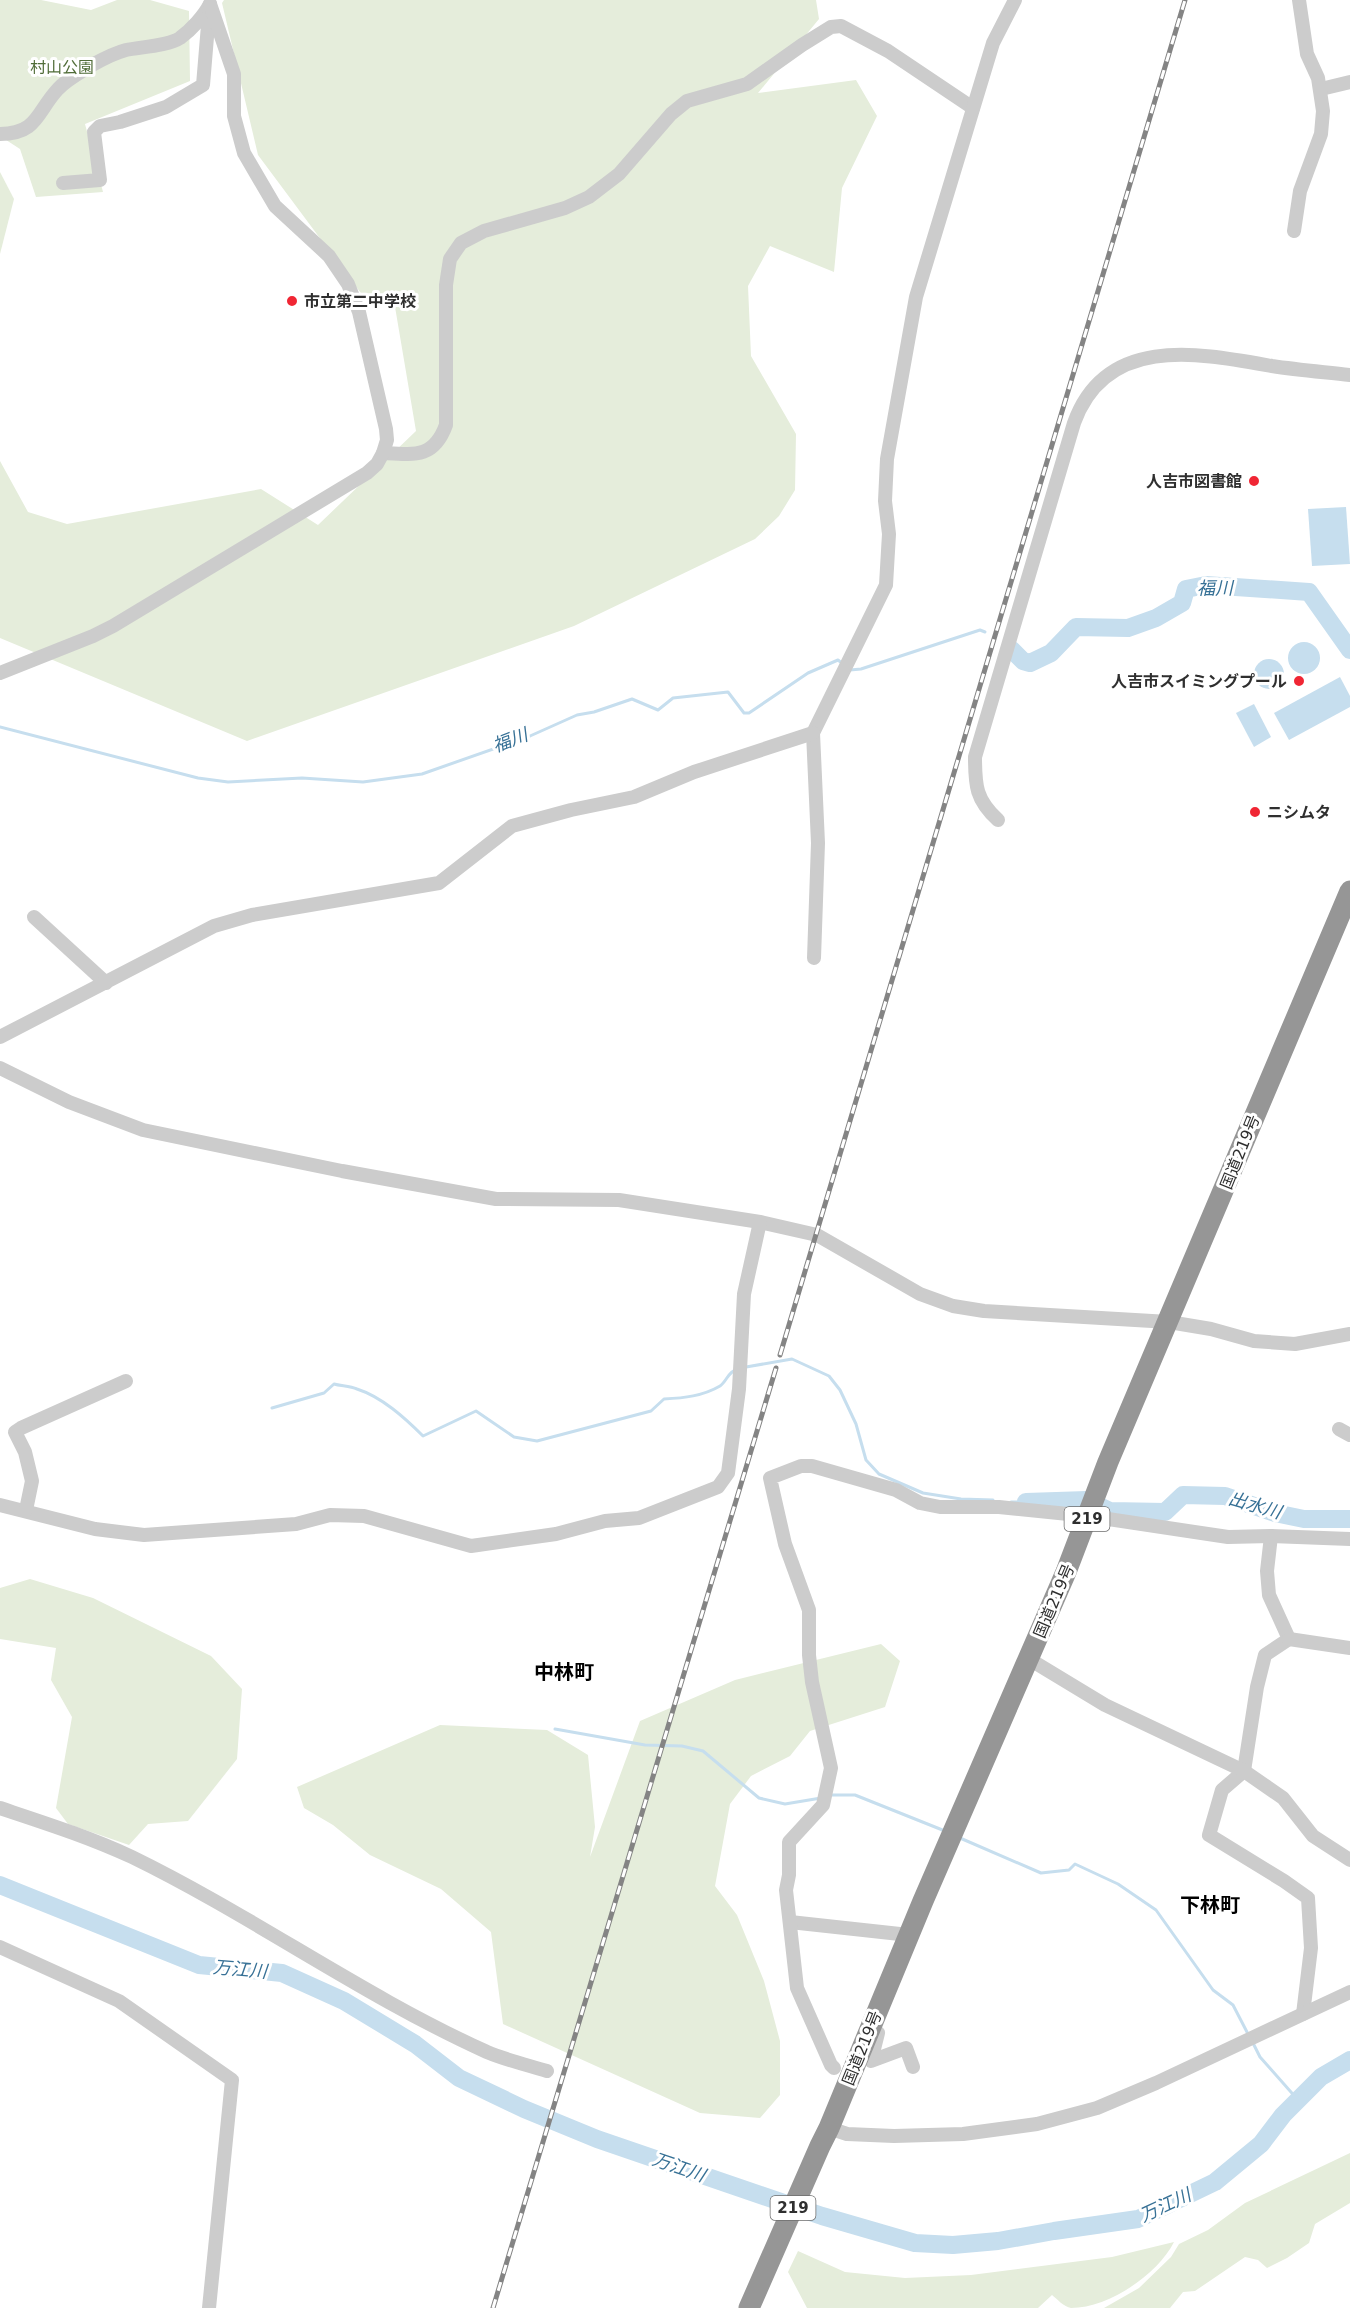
<svg xmlns="http://www.w3.org/2000/svg" width="1350" height="2308" font-family="'DejaVu Sans','Noto Sans JP',sans-serif">
<rect width="100%" height="100%" fill="#fff"/>
<g fill="#e5eddb">
<path d="M0,0h41l50,10 26,-10h33l39,11 1,70 -105,43 18,68 -67,5 -16,-48 -20,-13z"/>
<path d="M224,0h592l3,19 -61,74 98,-13 21,36 -35,72 -8,84 -64,-26 -22,40 3,70 45,78 -1,56 -16,26 -24,23 -181,87 -327,115 -247,-103v-177l28,51 39,12 194,-35 57,36 98,-94 -23,-136 -27,5 -108,-145 -36,-152z"/>
<path d="M0,172l14,27 -14,55z"/>
<path d="M30,1579l63,19 118,58 31,33 -5,70 -49,62 -40,3 -19,21 -61,-21 -12,-16 16,-91 -21,-37 5,-32 -56,-9v-51z"/>
<path d="M881,1644l19,17 -15,46 -75,24 -20,25 -39,20 -21,28 -15,82 22,29 27,66 16,60v54l-20,23 -60,-5 -197,-89 -12,-92 -50,-43 -71,-34 -37,-30 -29,-17 -7,-21 143,-62 107,5 41,25 7,72 -5,30 50,-136 95,-41z"/>
<path d="M1350,2153v50l-35,21 -6,19 -22,15 -20,10 -9,-8 -13,-3 -50,34 -12,1 -13,16h-66l35,-20 32,-31 8,-13 29,-14 37,-27z"/>
<path d="M1174,2242c-16,32 -65,66 -103,66 -7,-1 -14,-9 -19,-13l-14,13h-231l-19,-36 10,-21 47,21 60,6 66,-3 141,-18z"/>
</g>
<g fill="#c6deee">
<path d="M1346,507l4,57 -38,2 -4,-57z"/>
<circle cx="1304" cy="658" r="16"/>
<circle cx="1269" cy="674" r="15"/>
<path d="M1340,677l10,19v11l-61,33 -15,-27z"/>
<path d="M1254,704l17,33 -17,10 -18,-34z"/>
</g>
<g fill="none" stroke-linecap="round" stroke-linejoin="round">
<g stroke="#c6deee" stroke-width="3">
<path d="M850,670l11,-1 119,-39 5,2"/>
<path d="M0,727l198,51 30,4 74,-4 61,4 59,-8 108,-38 47,-21 17,-3 38,-13 26,11 15,-12 55,-6 16,21h5l59,-40 30,-13 5,4"/>
<path d="M746,1367l46,-8 37,17 11,14 16,34 10,36 13,14 44,19 38,6 32,1"/>
<path d="M272,1408l52,-15 10,-9c7,2 16,2 23,5 25,8 48,29 66,47l53,-25 38,26 23,4 114,-30 13,-12c20,-1 39,-3 56,-13 7,-5 8,-14 16,-16"/>
<path d="M1011,1502h15"/>
<path d="M555,1729l90,16 37,1 21,5 56,47 26,6 36,-6"/>
<path d="M830,1795h25l90,36"/>
<path d="M960,1838l81,35 28,-3 6,-6 43,20 38,26 57,80 20,15 15,29"/>
<path d="M1253,2043l7,14 38,43"/>
</g>
<g stroke="#c6deee" stroke-width="18">
<path d="M1012,650l11,11 7,2 21,-10 25,-26 52,1 28,-10 26,-15 4,-14 20,-4 103,7 41,58"/>
<path d="M1026,1502l61,-2 23,11 55,1 18,-17 42,1 50,17 29,6h46"/>
<path d="M0,1885l199,80 83,8 62,28 71,43 44,34 65,31 73,30 225,77 93,27 38,2 45,-4 56,-10 84,-12 77,-37 46,-38 22,-29 38,-38 29,-17"/>
</g>
<g stroke="#ccc" stroke-width="14">
<path d="M1321,89l29,-7"/>
<path d="M0,134c38,0 37,-23 58,-45 9,-10 23,-17 34,-24 11,-6 22,-12 34,-15 14,-3 42,-4 54,-12 11,-8 24,-22 30,-34"/>
<path d="M63,183l37,-3 -6,-48 6,-6 20,-4 46,-15 37,-22 6,-72"/>
<path d="M1294,231l6,-40 21,-57 2,-23 -5,-33 -11,-24 -8,-54"/>
<path d="M383,453c32,2 51,5 63,-28v-140l4,-26 11,-16 23,-12 81,-23 24,-11 30,-23 52,-60 16,-13 60,-17 55,-39 29,-18 10,-1 47,25 85,57"/>
<path d="M0,673l93,-37 20,-10 254,-153 10,-9 6,-11 4,-13 -1,-11 -27,-117 -11,-28 -19,-28 -54,-50 -31,-53 -10,-37v-42l-24,-70"/>
<path d="M998,820c-22,-20 -23,-34 -23,-63l99,-334c32,-89 125,-70 198,-57 26,4 52,6 78,9"/>
<path d="M34,917l72,66"/>
<path d="M814,958l4,-115 -5,-110 73,-148 3,-51 -4,-33 2,-42 29,-162 77,-254 22,-43"/>
<path d="M0,1037l214,-111 38,-11 187,-32 73,-57 59,-16 63,-13 60,-25 119,-39"/>
<path d="M0,1068l69,34 74,28 199,41 154,28 123,1 141,22 57,13 103,59 33,12 31,5 185,11 42,7 43,12 41,3 55,-10"/>
<path d="M1339,1429l11,6"/>
<path d="M0,1505l95,24 49,6 152,-11 34,-9 34,1 107,30 85,-12 49,-13 34,-3 79,-31 10,-14 11,-84 5,-95 16,-72"/>
<path d="M26,1510l6,-29 -7,-29 -10,-20 6,-4 105,-47"/>
<path d="M1271,1536l-4,35 2,24 20,44 -24,16 -8,32 -13,84 -22,19 -13,45 75,46 24,17 3,50 -8,66"/>
<path d="M1289,1639l61,9"/>
<path d="M1029,1659l76,46 139,66 39,27 30,38 37,24"/>
<path d="M0,1808c45,15 89,29 132,49 121,59 231,139 355,195 19,8 40,13 60,19"/>
<path d="M790,1922l119,13"/>
<path d="M0,1947l119,54 113,79 -23,228"/>
<path d="M872,2030l6,3 -7,28 35,-13 7,19"/>
<path d="M834,2068l-3,-3 -34,-77 -11,-98 3,-15v-33l34,-37 8,-37 -19,-86 -3,-27v-45l-24,-66 -15,-66 31,-12h11l84,24 24,13 20,4h59l89,9 140,21 43,-1 79,3"/>
<path d="M829,2128l18,6 47,2 69,-2 74,-10 60,-16 59,-25 194,-91"/>
</g>
<path stroke="#969696" stroke-width="21" d="M749,2308l71,-162 9,-18 94,-227 143,-329 42,-110 242,-571"/>
<g stroke="#848484" stroke-width="5">
<g id="rail">
<path d="M780,1355l405,-1355"/>
<path d="M493,2308l283,-940"/>
</g>
</g>
<use href="#rail" stroke="#fff" stroke-width="3" stroke-dasharray="9" stroke-linecap="butt"/>
</g>
<g fill="#f02634" stroke="#fff" stroke-width="2">
<circle cx="292" cy="301" r="6"/>
<circle cx="1254" cy="481" r="6"/>
<circle cx="1299" cy="681" r="6"/>
<circle cx="1255" cy="812" r="6"/>
</g>
<g text-anchor="middle" dominant-baseline="central" stroke-width="6" stroke-linejoin="round" paint-order="stroke">
<g fill="#fff" stroke="#6d6d6d" stroke-width="1.5">
<rect x="1064.5" y="1507" width="45" height="24" rx="4.5"/>
<rect x="770.5" y="2196" width="45" height="24" rx="4.5"/>
</g>
<g font-size="15" font-weight="bold" fill="#2f2f2f">
<text x="1087" y="1519">219</text>
<text x="793" y="2208">219</text>
</g>
<g font-size="16" fill="#516d39" stroke="#fff">
<text x="62" y="67">村山公園</text>
</g>
<g font-size="16" font-weight="bold" fill="#2f2f2f" stroke="#fff" text-anchor="start">
<text x="304" y="301">市立第二中学校</text>
<text x="1242" y="481" text-anchor="end">人吉市図書館</text>
<text x="1287" y="681" text-anchor="end">人吉市スイミングプール</text>
<text x="1267" y="812">ニシムタ</text>
</g>
<g font-size="16" fill="#2f2f2f" stroke="#fff">
<text transform="translate(1240 1152) rotate(-68)">国道219号</text>
<text transform="translate(1054 1601) rotate(-67)">国道219号</text>
<text transform="translate(862 2048) rotate(-68)">国道219号</text>
</g>
<g font-size="18" font-style="italic" fill="#377196" stroke="#fff">
<text transform="translate(1215 588) rotate(-1)">福川</text>
<text transform="translate(510 740) rotate(-21)">福川</text>
<text transform="translate(1255 1505) rotate(16)">出水川</text>
<text transform="translate(240 1969) rotate(5)">万江川</text>
<text transform="translate(679 2167) rotate(19)">万江川</text>
<text transform="translate(1165 2205) rotate(-25)">万江川</text>
</g>
<g font-size="20" font-weight="bold" fill="#000" stroke="#fff">
<text x="564" y="1672">中林町</text>
<text x="1210" y="1905">下林町</text>
</g>
</g>
</svg>
